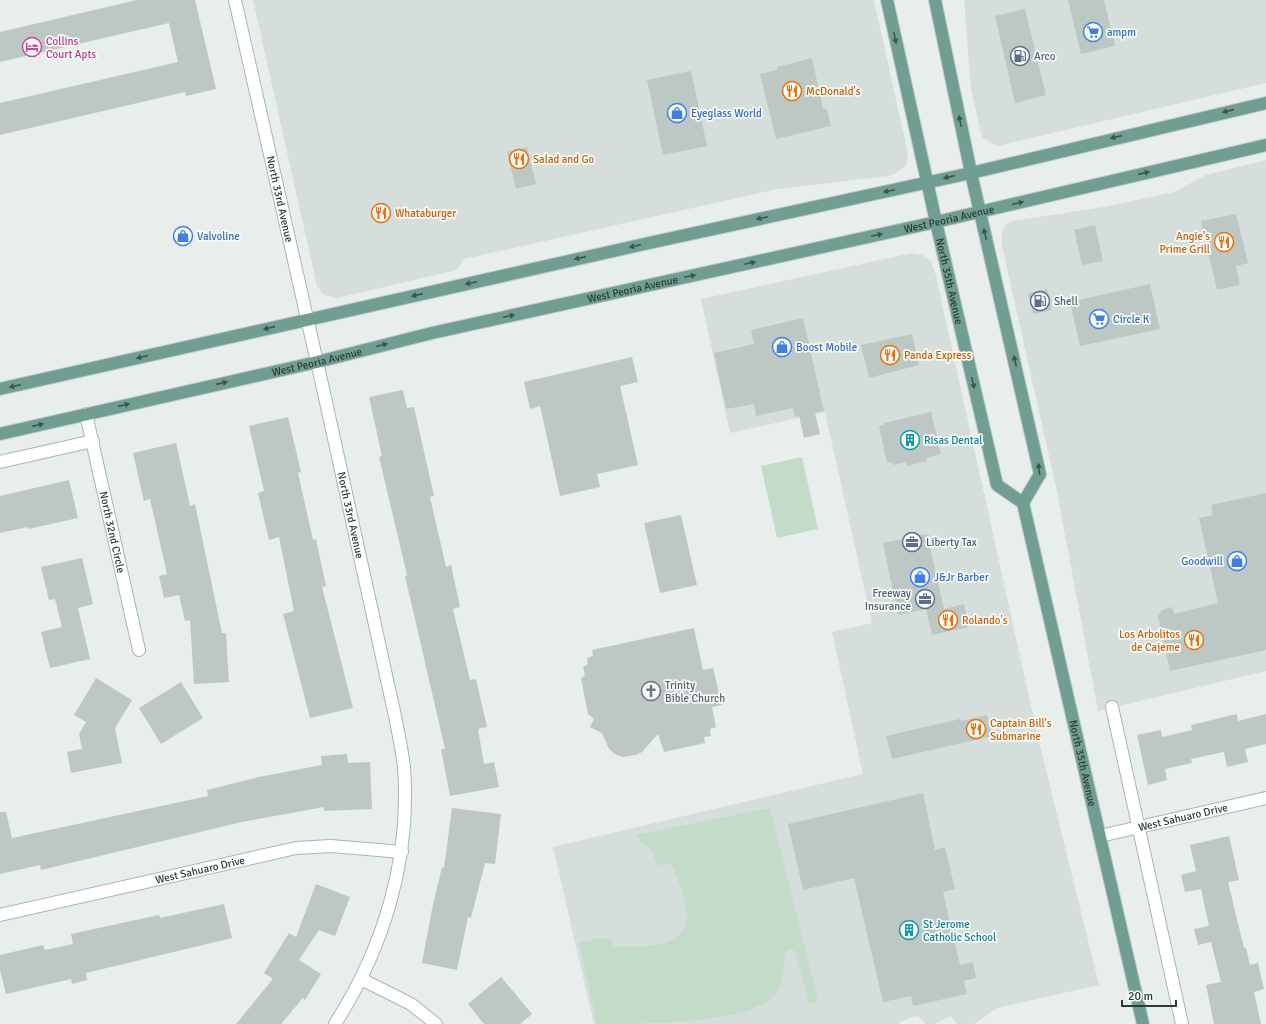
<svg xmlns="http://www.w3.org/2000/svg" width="1266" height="1024" font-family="Signika,sans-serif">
<rect width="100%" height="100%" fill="#e7eeeb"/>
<g fill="#d5deda">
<path d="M253,0h621l34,154 -2,11 -8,7 -9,4 -111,13 -314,70 -7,11 -120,28 -13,-3 -7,-9z"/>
<path d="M964,0h302v83l-269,63 -15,-9 -11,-48z"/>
<path d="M1266,160v511l-168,40 -42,-224 -54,-241v-14l4,-8 6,-3 92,-14 70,-15 32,-17z"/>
<path d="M912,253l10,2 8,5 5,12 102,461 62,252 -102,23 -23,16h-17l-6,-8 -16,8h-9l-8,-8 -12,3 -8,5h-304l-41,-177 310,-73 -31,-142 40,-9 -47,-211 -95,21 -29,-134z"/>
</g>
<g fill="#c3dcca">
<path d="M802,457l16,72 -41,9 -16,-72z"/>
<path d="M770,808l48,193 -9,2 -14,-51 -3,-3 -7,3c-1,16 -1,31 -11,44 -29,28 -132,28 -177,28l-18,-81 17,-4 15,-1 2,9c12,-1 43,0 53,-4 4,-2 13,-7 16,-11 12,-16 -3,-52 -11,-68l-14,1 -5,-15 -9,-6 -7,-9z"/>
</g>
<g fill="#bdc8c4">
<path d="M137,0h58l21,89 -30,7 -1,-4 -185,43v-32l178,-41 -9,-39 -169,39v-30z"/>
<path d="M1068,0h36l11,46 -34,8z"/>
<path d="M1025,9l21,86 -31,8 -20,-87z"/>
<path d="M812,58l11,50 4,1 4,17 -55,13 -16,-65 17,-4v-3z"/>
<path d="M691,71l16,75 -44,9 -16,-75z"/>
<path d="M527,147l9,37 -20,5 -9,-37z"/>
<path d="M1236,214l12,49 -12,3 4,19 -23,5 -16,-69z"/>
<path d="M1095,225l8,36 -21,4 -8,-35z"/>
<path d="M1150,284l10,45 -80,17 -10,-44z"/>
<path d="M1047,289l5,21 -19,4 -5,-21z"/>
<path d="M803,318l21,93 -9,2 5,21 -16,4 -5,-22 -4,1 -2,-9 -37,8 -2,-12 -28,5 -12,-56 40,-9 -3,-14z"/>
<path d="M912,334l7,31 -50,13 -8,-33z"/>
<path d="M632,357l6,25 -18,4 18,79 -41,9 3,13 -40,9 -20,-90 -10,3 -6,-27z"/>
<path d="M403,390l4,18 7,-1 20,89 -4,1 16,70 5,-2 9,42 -7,2 17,71 6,-1 11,48 -9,2 6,35 10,-2 5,25 -49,9 -9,-47h4l-40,-173 2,-1 -28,-118 3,-1 -13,-59z"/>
<path d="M931,412l10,42 -15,4 1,3 -20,5 -1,-4 -13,3 -1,-3 -5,1 -8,-37 5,-1v-2z"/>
<path d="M288,417l13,55 -3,1 15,67 3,-1 10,47 -4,1 31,121 -43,10 -27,-104 11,-3 -15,-74 -10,3 -11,-47 6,-2 -15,-65z"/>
<path d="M176,443l14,63 5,-2 27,129h4l3,49 -35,2 -4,-64 -5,1 -6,-26 -15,3 -5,-22 8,-2 -17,-75 -6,2 -11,-48z"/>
<path d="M69,480l9,38 -50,11v-2l-28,6v-37z"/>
<path d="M1266,493v157l-96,21 -12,-55 4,-6 10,-3 2,7 44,-11 -19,-85 14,-3 -2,-10z"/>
<path d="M681,515l16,70 -37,8 -16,-70z"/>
<path d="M927,534l17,75 20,-5 5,23 -37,8 -6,-26 -28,6 -15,-72z"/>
<path d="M82,558l11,46 -15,4 12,51 -40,9 -9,-36 21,-5 -7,-28 -6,1 -8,-33z"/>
<path d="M694,628l9,42 10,-2 9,37 -10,2 4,20 -6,2 1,7 -7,1 1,6 -41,9 -6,-18 -16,18 -6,3 -13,2 -8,-3 -6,-5 -7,-16 -12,-6 4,-8 -6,-5 -7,-36 4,-2 -2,-9 5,-3 -1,-6 6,-2 -1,-6z"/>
<path d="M96,678l36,22 -17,28 7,35 -51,10 -4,-21 15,-3 -3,-15 7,-12 -12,-7z"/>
<path d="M181,682l22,36 -42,26 -22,-36z"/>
<path d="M1237,714l1,7 28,-7v30l-21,5 3,13 -21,5 -3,-15 -33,7 1,4 -27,6 2,11 -19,5 -11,-50 24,-5 1,7 30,-7 -1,-5z"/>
<path d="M987,715l5,21 -100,23 -6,-23 74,-17 1,2z"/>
<path d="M347,754l1,9 22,-1 2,47 -48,2v-4l-82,15 -201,48 -1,-5 -40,9v-62h6l6,26 196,-42 -1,-6 52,-13 63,-12 -1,-9z"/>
<path d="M923,793l12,57 10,-3 10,42 -12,3 17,73 13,-3 3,16 -12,3 3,13 -54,12 -2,-10 -28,6 -29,-124 -51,12 -15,-66z"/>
<path d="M452,808l49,6 -6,50 -10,-1 -14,55 -3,-1 -11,53 -35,-7 10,-54 10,-42 2,1z"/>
<path d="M1229,836l10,44 -11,2 16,66h2l4,17 8,-2 6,26 -10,3 7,32h-47l-8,-39 15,-3 -10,-40 -13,3 -4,-16 15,-3 -8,-37 -16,3 -4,-17 15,-4 -6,-26z"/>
<path d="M316,884l34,13 -15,39 -16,-6 -20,30 22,14 -16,26 -2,-2 -22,26h-45l37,-45 -9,-6 25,-40 7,4z"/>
<path d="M224,904l8,34 -146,35 1,7 -15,4 -1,-5 -65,15 -6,-24v-15l43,-10 2,5 28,-6 -2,-10 88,-19 1,3z"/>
<path d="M501,977l31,37 -12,10h-36l-16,-20z"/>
</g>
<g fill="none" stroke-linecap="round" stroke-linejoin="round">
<g stroke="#aab6b2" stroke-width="14">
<g id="minor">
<path id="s1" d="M235,0l89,393 71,323c3,16 7,34 9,51 7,92 -20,180 -69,257"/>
<path id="s2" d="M86,414l53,236"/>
<path d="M0,462l93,-21"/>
<path d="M1112,707l70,317"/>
<path id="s3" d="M1100,836l166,-38"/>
<path id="s4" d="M0,915l296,-67 35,-2 71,6"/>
<path d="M361,979l50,25 25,20"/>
</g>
</g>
<g stroke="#c3c9c7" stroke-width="14">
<g id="major">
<path id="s5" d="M887,0l49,222 61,263 26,18 120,521"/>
<path d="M935,0l36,173 69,301 -17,29"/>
<path d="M0,389l649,-146 322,-70 295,-70"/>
<path id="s6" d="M0,434l317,-72 115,-29 504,-111 330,-77"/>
</g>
</g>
<use href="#minor" stroke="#fff" stroke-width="12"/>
<use href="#major" stroke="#719e92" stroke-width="12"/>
</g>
<defs><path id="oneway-solid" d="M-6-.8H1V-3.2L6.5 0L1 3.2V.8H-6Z"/></defs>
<g fill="#3a564e">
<use href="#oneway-solid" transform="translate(895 38) rotate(78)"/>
<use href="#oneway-solid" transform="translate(1228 111) rotate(167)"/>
<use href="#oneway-solid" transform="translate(960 121) rotate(-102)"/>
<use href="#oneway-solid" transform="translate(1116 137) rotate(167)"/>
<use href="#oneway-solid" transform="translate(1144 173) rotate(-13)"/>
<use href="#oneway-solid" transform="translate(949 177) rotate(167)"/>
<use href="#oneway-solid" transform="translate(889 191) rotate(168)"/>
<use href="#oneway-solid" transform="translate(1018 203) rotate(-13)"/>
<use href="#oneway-solid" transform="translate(762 218) rotate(168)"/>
<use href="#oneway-solid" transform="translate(985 234) rotate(-103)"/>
<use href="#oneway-solid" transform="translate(877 235) rotate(-12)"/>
<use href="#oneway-solid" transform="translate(635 246) rotate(167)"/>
<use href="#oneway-solid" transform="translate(580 258) rotate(167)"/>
<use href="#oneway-solid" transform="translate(750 263) rotate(-12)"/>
<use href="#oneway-solid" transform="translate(690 276) rotate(-12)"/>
<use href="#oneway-solid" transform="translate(471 283) rotate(168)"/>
<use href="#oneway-solid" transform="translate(417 295) rotate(167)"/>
<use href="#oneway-solid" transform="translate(509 316) rotate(-12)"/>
<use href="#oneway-solid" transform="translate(269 328) rotate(167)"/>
<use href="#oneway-solid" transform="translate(382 345) rotate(-14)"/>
<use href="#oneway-solid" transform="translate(142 357) rotate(167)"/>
<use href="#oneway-solid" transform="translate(1015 361) rotate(-103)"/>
<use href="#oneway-solid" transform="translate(222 383) rotate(-13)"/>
<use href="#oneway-solid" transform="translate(973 383) rotate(77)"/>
<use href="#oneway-solid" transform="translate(15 386) rotate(167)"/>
<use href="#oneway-solid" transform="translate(124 405) rotate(-13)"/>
<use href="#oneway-solid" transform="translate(38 425) rotate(-13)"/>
<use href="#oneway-solid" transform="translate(1039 469) rotate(-98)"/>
</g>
<defs>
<g id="supermarket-ring" transform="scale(1)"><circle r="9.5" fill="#f7faf9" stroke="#3f7fe0" stroke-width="1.5"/><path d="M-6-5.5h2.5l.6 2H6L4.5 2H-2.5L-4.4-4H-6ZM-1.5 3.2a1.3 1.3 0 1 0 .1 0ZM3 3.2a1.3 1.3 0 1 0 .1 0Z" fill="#3f7fe0"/></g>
<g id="hotel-ring" transform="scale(1)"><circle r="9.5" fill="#f7faf9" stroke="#d1479c" stroke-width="1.5"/><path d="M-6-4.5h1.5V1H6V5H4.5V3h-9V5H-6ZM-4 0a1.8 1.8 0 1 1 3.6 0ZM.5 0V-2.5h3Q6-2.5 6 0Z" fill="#d1479c"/></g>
<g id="fuel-ring" transform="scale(1)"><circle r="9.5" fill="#f7faf9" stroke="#5c6f8a" stroke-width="1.5"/><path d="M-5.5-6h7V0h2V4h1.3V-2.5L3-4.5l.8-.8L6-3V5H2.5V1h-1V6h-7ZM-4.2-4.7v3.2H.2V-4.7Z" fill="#5c6f8a"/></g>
<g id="restaurant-ring" transform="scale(1)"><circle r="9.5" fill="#f7faf9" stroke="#e8710a" stroke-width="1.5"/><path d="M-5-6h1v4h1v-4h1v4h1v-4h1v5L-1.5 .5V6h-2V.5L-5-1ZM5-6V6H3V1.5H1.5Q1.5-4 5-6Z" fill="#e8710a"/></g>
<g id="shop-ring" transform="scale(1)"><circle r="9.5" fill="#f7faf9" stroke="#3f7fe0" stroke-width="1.5"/><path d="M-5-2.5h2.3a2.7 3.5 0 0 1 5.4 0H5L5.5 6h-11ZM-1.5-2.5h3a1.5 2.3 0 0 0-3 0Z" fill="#3f7fe0"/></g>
<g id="building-ring" transform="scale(1)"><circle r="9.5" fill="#f7faf9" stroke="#0f9aa8" stroke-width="1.5"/><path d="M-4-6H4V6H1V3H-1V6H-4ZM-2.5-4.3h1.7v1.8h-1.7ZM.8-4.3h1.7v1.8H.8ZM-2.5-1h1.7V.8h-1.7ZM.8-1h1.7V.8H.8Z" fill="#0f9aa8"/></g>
<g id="office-ring" transform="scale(1)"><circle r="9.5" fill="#f7faf9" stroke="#5c6f8a" stroke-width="1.5"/><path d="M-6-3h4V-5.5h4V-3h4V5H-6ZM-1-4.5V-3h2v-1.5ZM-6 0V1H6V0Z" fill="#5c6f8a"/></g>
<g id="church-ring" transform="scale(1)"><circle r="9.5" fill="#f7faf9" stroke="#6b7280" stroke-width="1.5"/><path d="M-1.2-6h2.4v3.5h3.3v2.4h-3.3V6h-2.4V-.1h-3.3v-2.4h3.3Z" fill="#6b7280"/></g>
</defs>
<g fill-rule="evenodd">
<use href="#supermarket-ring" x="1093" y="32"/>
<use href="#hotel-ring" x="32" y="47"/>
<use href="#fuel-ring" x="1020" y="56"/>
<use href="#restaurant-ring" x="792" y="91"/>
<use href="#shop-ring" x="677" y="113"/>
<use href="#restaurant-ring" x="519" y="159"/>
<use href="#restaurant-ring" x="381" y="213"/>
<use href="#shop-ring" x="183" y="236"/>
<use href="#restaurant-ring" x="1224" y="242"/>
<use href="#fuel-ring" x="1040" y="301"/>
<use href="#supermarket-ring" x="1099" y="319"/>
<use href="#shop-ring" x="782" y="347"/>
<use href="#restaurant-ring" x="890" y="355"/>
<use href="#building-ring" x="910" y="440"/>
<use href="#office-ring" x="912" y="542"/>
<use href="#shop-ring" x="1237" y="561"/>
<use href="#shop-ring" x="920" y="577"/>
<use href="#office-ring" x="925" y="599"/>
<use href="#restaurant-ring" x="948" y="620"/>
<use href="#restaurant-ring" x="1194" y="640"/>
<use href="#church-ring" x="651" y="691"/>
<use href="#restaurant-ring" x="976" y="729"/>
<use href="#building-ring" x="909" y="930"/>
</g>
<g text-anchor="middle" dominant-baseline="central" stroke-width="3.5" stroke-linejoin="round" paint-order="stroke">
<g font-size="11" fill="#366cbe" stroke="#f7faf9" text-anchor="start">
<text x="1107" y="32">ampm</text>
<text x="691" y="113">Eyeglass World</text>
<text x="197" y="236">Valvoline</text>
<text x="1113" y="319">Circle K</text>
<text x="796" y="347">Boost Mobile</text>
<text x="1223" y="561" text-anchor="end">Goodwill</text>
<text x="934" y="577">J&amp;Jr Barber</text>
</g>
<g font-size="11" fill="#b23c85" stroke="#f7faf9" text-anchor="start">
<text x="46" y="41">Collins<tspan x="46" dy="13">Court Apts</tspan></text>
</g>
<g font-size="11" fill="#4e5e75" stroke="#f7faf9" text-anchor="start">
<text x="1034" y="56">Arco</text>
<text x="1054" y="301">Shell</text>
<text x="926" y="542">Liberty Tax</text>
<text x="911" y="593" text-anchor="end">Freeway<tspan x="911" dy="13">Insurance</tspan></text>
</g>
<g font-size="11" fill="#c56008" stroke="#f7faf9" text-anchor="start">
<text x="806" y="91">McDonald's</text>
<text x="533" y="159">Salad and Go</text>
<text x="395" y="213">Whataburger</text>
<text x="1210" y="236" text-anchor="end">Angie's<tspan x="1210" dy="13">Prime Grill</tspan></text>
<text x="904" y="355">Panda Express</text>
<text x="962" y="620">Rolando's</text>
<text x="1180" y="634" text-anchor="end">Los Arbolitos<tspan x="1180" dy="13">de Cajeme</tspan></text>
<text x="990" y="723">Captain Bill's<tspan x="990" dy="13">Submarine</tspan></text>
</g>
<g font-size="11" fill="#283e38" stroke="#f7faf9">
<text stroke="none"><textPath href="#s1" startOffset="204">North 33rd Avenue</textPath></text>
<text stroke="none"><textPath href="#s6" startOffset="973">West Peoria Avenue</textPath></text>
<text stroke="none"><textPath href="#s5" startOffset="288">North 35th Avenue</textPath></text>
<text stroke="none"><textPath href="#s6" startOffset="649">West Peoria Avenue</textPath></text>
<text stroke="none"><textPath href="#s6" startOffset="325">West Peoria Avenue</textPath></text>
<text stroke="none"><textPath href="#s1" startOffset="528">North 33rd Avenue</textPath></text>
<text stroke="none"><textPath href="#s2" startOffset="121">North 32nd Circle</textPath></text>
<text stroke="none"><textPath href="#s5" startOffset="796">North 35th Avenue</textPath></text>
<text stroke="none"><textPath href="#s3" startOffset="85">West Sahuaro Drive</textPath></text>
<text stroke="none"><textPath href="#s4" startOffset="205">West Sahuaro Drive</textPath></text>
</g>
<g font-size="11" fill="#0d838f" stroke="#f7faf9" text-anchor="start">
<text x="924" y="440">Risas Dental</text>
<text x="923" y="924">St Jerome<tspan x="923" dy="13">Catholic School</tspan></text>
</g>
<g font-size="11" fill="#5b616d" stroke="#f7faf9" text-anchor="start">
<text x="665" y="685">Trinity<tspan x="665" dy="13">Bible Church</tspan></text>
</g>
</g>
<path d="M1122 1000v6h54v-6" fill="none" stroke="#283e38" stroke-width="2"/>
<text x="1128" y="1000" font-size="12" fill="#283e38" stroke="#f7faf9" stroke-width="3" paint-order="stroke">20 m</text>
</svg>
